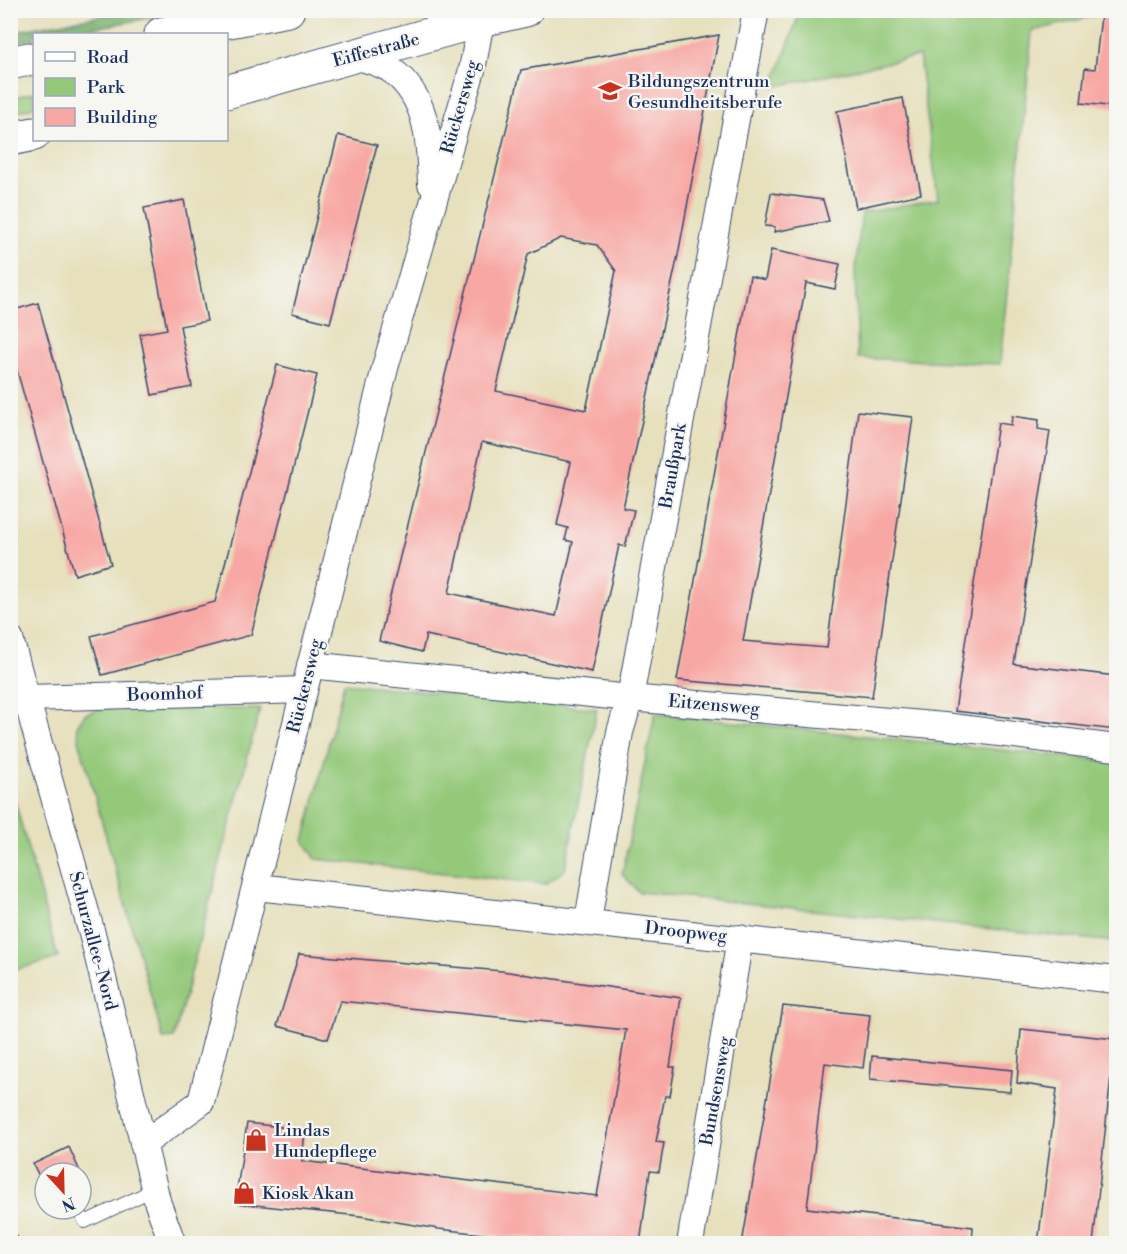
<svg xmlns="http://www.w3.org/2000/svg" width="1127" height="1254" font-family="'Libre Bodoni',serif">
<rect width="100%" height="100%" fill="#f6f6f2"/>
<filter id="ink" filterUnits="userSpaceOnUse"><feTurbulence type="fractalNoise" baseFrequency=".0167" numOctaves="2"/><feDisplacementMap in="SourceGraphic" scale="12" xChannelSelector="R" yChannelSelector="G"/><feConvolveMatrix kernelMatrix="1 2 1 2 8 2 1 2 1" color-interpolation-filters="sRGB"/></filter>
<filter id="wash" filterUnits="userSpaceOnUse"><feTurbulence type="fractalNoise" baseFrequency=".008" numOctaves="4" result="noise"/><feDisplacementMap in="SourceGraphic" scale="24" xChannelSelector="R" yChannelSelector="G"/><feGaussianBlur stdDeviation="1.35" result="paint"/><feColorMatrix in="noise" values="0 0 0 0 0 0 0 0 0 0 0 0 0 0 0 0 0 1.4 0 .05"/><feComposite in="paint" operator="in"/></filter>
<g filter="url(#wash)">
<rect width="100%" height="100%" fill="#e6e0bc"/>
<g fill="#94c97a" stroke="#587c6c" stroke-width="1.5">
<path d="M800,11h316l-84,20 -32,333 -142,-6 -3,-87 7,-58 76,-14 -19,-143 -146,31z"/>
<path d="M34,92v15l-23,6v-15z"/>
<path d="M344,683l253,26 -32,161 -20,14 -229,-25 -12,-18z"/>
<path d="M103,708l157,1 -86,329 -11,1 -84,-299 -2,-14 8,-12z"/>
<path d="M655,714l461,48v180l-477,-50 -17,-18z"/>
<path d="M11,787l47,171 -43,12 -5,-3z"/>
</g>
<path fill="#77ad6a" stroke="#496e64" stroke-width="1.5" d="M127,11h63l-129,23 -3,-3 -8,3h-16v5l-23,5v-12z"/>
<g id="blocks">
<g fill="#f8a8a4" fill-rule="evenodd">
<path d="M1101,16l15,1v90l-35,-4 4,-35 10,1z"/>
<path d="M719,35l-41,220 -55,253 11,2 -9,37 -6,-2 -27,127 -166,-37 -4,17 -43,-11 142,-571zM561,238l36,7 19,26 -30,139 -90,-19 32,-137zM482,442l89,20 -14,63 11,3 -3,12 8,2 -17,74 -107,-23z"/>
<path d="M903,98l18,96 -65,14 -19,-97z"/>
<path d="M338,135l39,10 -47,178 -38,-10z"/>
<path d="M771,193l52,7 6,21 -55,11 1,-5 -10,-1z"/>
<path d="M184,200l23,121 -27,5 12,61 -40,8 -12,-61 27,-5 -23,-121z"/>
<path d="M771,250l69,14 -5,25 -29,-6 -63,358 84,7 31,-237 55,6 -41,280 -195,-17 73,-404 15,4z"/>
<path d="M38,303l73,261 -36,11 -65,-229v-35z"/>
<path d="M277,365l40,10 -66,260 -149,40 -11,-39 124,-34z"/>
<path d="M1012,416l27,4 -1,9 12,2 -36,233 102,12v54l-161,-19 43,-288 13,2z"/>
<path d="M299,954l203,17 179,27 -11,69h5l-5,29h-5l-9,46 8,1 -5,29 -9,-1 -10,73h-53l-70,-8v2l-78,-9 -79,-13 -125,-13 12,-80 58,7 -3,31 295,35 29,-166 -286,-29 -12,38 -51,-13z"/>
<path d="M783,1006l87,9 -7,53 -38,-5 -18,145 166,19 -1,17h-230z"/>
<path d="M1021,1029l94,10 -22,205h-55l19,-155 -40,-6z"/>
<path d="M872,1056l140,14 -2,22 -140,-13z"/>
<path d="M69,1147l13,29 -1,-3h-36v15l-12,-24z"/>
</g>
</g>
</g>
<g filter="url(#ink)">
<use href="#blocks" fill-opacity="0" stroke="#394a6c" stroke-width="1.5"/>
<g fill="none" stroke-linecap="round" stroke-linejoin="round">
<g stroke="#394a6c" stroke-width="14">
<path id="service" d="M78,1209l7,13 70,-33"/>
</g>
<g stroke="#394a6c" stroke-width="28">
<g id="minor">
<path d="M356,56c11,4 25,7 35,14 38,28 38,71 40,114"/>
<path d="M10,639l84,302 64,263 15,40"/>
<path d="M310,665l320,33 314,28 172,22"/>
<path d="M27,698l277,-8"/>
<path d="M256,887l860,93"/>
<path d="M588,921l32,-189 10,-34 126,-688"/>
<path d="M143,1144l58,-42 185,-738 86,-294 11,-60"/>
<path d="M690,1244l50,-306"/>
</g>
</g>
<g stroke="#394a6c" stroke-width="35">
<g id="primary">
<path d="M161,34l127,-24"/>
<path d="M226,92l255,-72 45,-10"/>
<path d="M10,139l24,-5"/>
</g>
</g>
<g stroke="#394a6c" stroke-width="35">
<path id="trunk" d="M10,63l19,-4"/>
</g>
<use href="#service" stroke="#fff" stroke-width="12"/>
<use href="#minor" stroke="#fff" stroke-width="26"/>
<use href="#primary" stroke="#fff" stroke-width="33"/>
<use href="#trunk" stroke="#fff" stroke-width="33"/>
<g stroke="#1b2f5e" stroke-width="7">
<path id="rail" d="M10,1230l8,14"/>
</g>
<use href="#rail" stroke="#f6f6f2" stroke-width="4.5" stroke-dasharray="14" stroke-linecap="butt"/>
</g>
</g>
<defs>
<g id="school-bare" transform="scale(1.8)"><path d="M0-5L7-2L0 1L-7-2ZM-4 1L0 2.5L4 1V4Q0 6-4 4Z" fill="#c8321e" stroke="#f6f6f2" stroke-width="2.5" paint-order="stroke"/></g>
<g id="shop-bare" transform="scale(1.8)"><path d="M-5-2.5h2.3a2.7 3.5 0 0 1 5.4 0H5L5.5 6h-11ZM-1.5-2.5h3a1.5 2.3 0 0 0-3 0Z" fill="#c8321e" stroke="#f6f6f2" stroke-width="2.5" paint-order="stroke"/></g>
</defs>
<g fill-rule="evenodd">
<use href="#school-bare" x="610" y="91"/>
<use href="#shop-bare" x="256" y="1140"/>
<use href="#shop-bare" x="244" y="1193"/>
</g>
<g text-anchor="middle" dominant-baseline="central" stroke-width="4.5" stroke-linejoin="round" paint-order="stroke">
<g font-size="18" fill="#1b2f5e" stroke="#f6f6f2">
<text transform="translate(376 50) rotate(-15)">Eiffestraße</text>
<text transform="translate(460 107) rotate(-74)">Rückersweg</text>
<text transform="translate(673 466) rotate(-80)">Braußpark</text>
<text transform="translate(305 686) rotate(-76)">Rückersweg</text>
<text transform="translate(165 694) rotate(-2)">Boomhof</text>
<text transform="translate(714 705) rotate(5)">Eitzensweg</text>
<text transform="translate(686 932) rotate(6)">Droopweg</text>
<text transform="translate(93 941) rotate(75)">Schurzallee-Nord</text>
<text transform="translate(716 1091) rotate(-80)">Bundsensweg</text>
</g>
<g font-size="18" fill="#1b2f5e" stroke="#f6f6f2" text-anchor="start">
<text x="628" y="81">Bildungszentrum<tspan x="628" dy="21">Gesundheitsberufe</tspan></text>
<text x="274" y="1130">Lindas<tspan x="274" dy="21">Hundepflege</tspan></text>
<text x="262" y="1193">Kiosk Akan</text>
</g>
</g>
<rect width="1127" height="1254" fill="none" stroke="#f6f6f2" stroke-width="36"/>
<rect x="33" y="33" width="195" height="108" fill="#f6f6f2" stroke="#9ea6b7" stroke-width="1.5"/>
<rect x="45" y="52" width="30" height="9" fill="#ffffff" stroke="#9ea6b7" stroke-width="1.5"/>
<text x="87" y="63" font-size="18" fill="#1b2f5e">Road</text>
<rect x="45" y="78" width="30" height="18" fill="#94c97a" stroke="#9ea6b7" stroke-width="1.5"/>
<text x="87" y="93" font-size="18" fill="#1b2f5e">Park</text>
<rect x="45" y="108" width="30" height="18" fill="#f8a8a4" stroke="#9ea6b7" stroke-width="1.5"/>
<text x="87" y="123" font-size="18" fill="#1b2f5e">Building</text>
<g transform="translate(63 1191) rotate(158)"><circle r="28" fill="#f6f6f2" stroke="#9ea6b7" stroke-width="1.5"/>
<path d="M0-4.5L10 22L0 15L-10 22Z" fill="#c8321e"/>
<text y="-9" font-size="16" font-weight="bold" text-anchor="middle" fill="#1b2f5e">N</text>
</g>
</svg>
